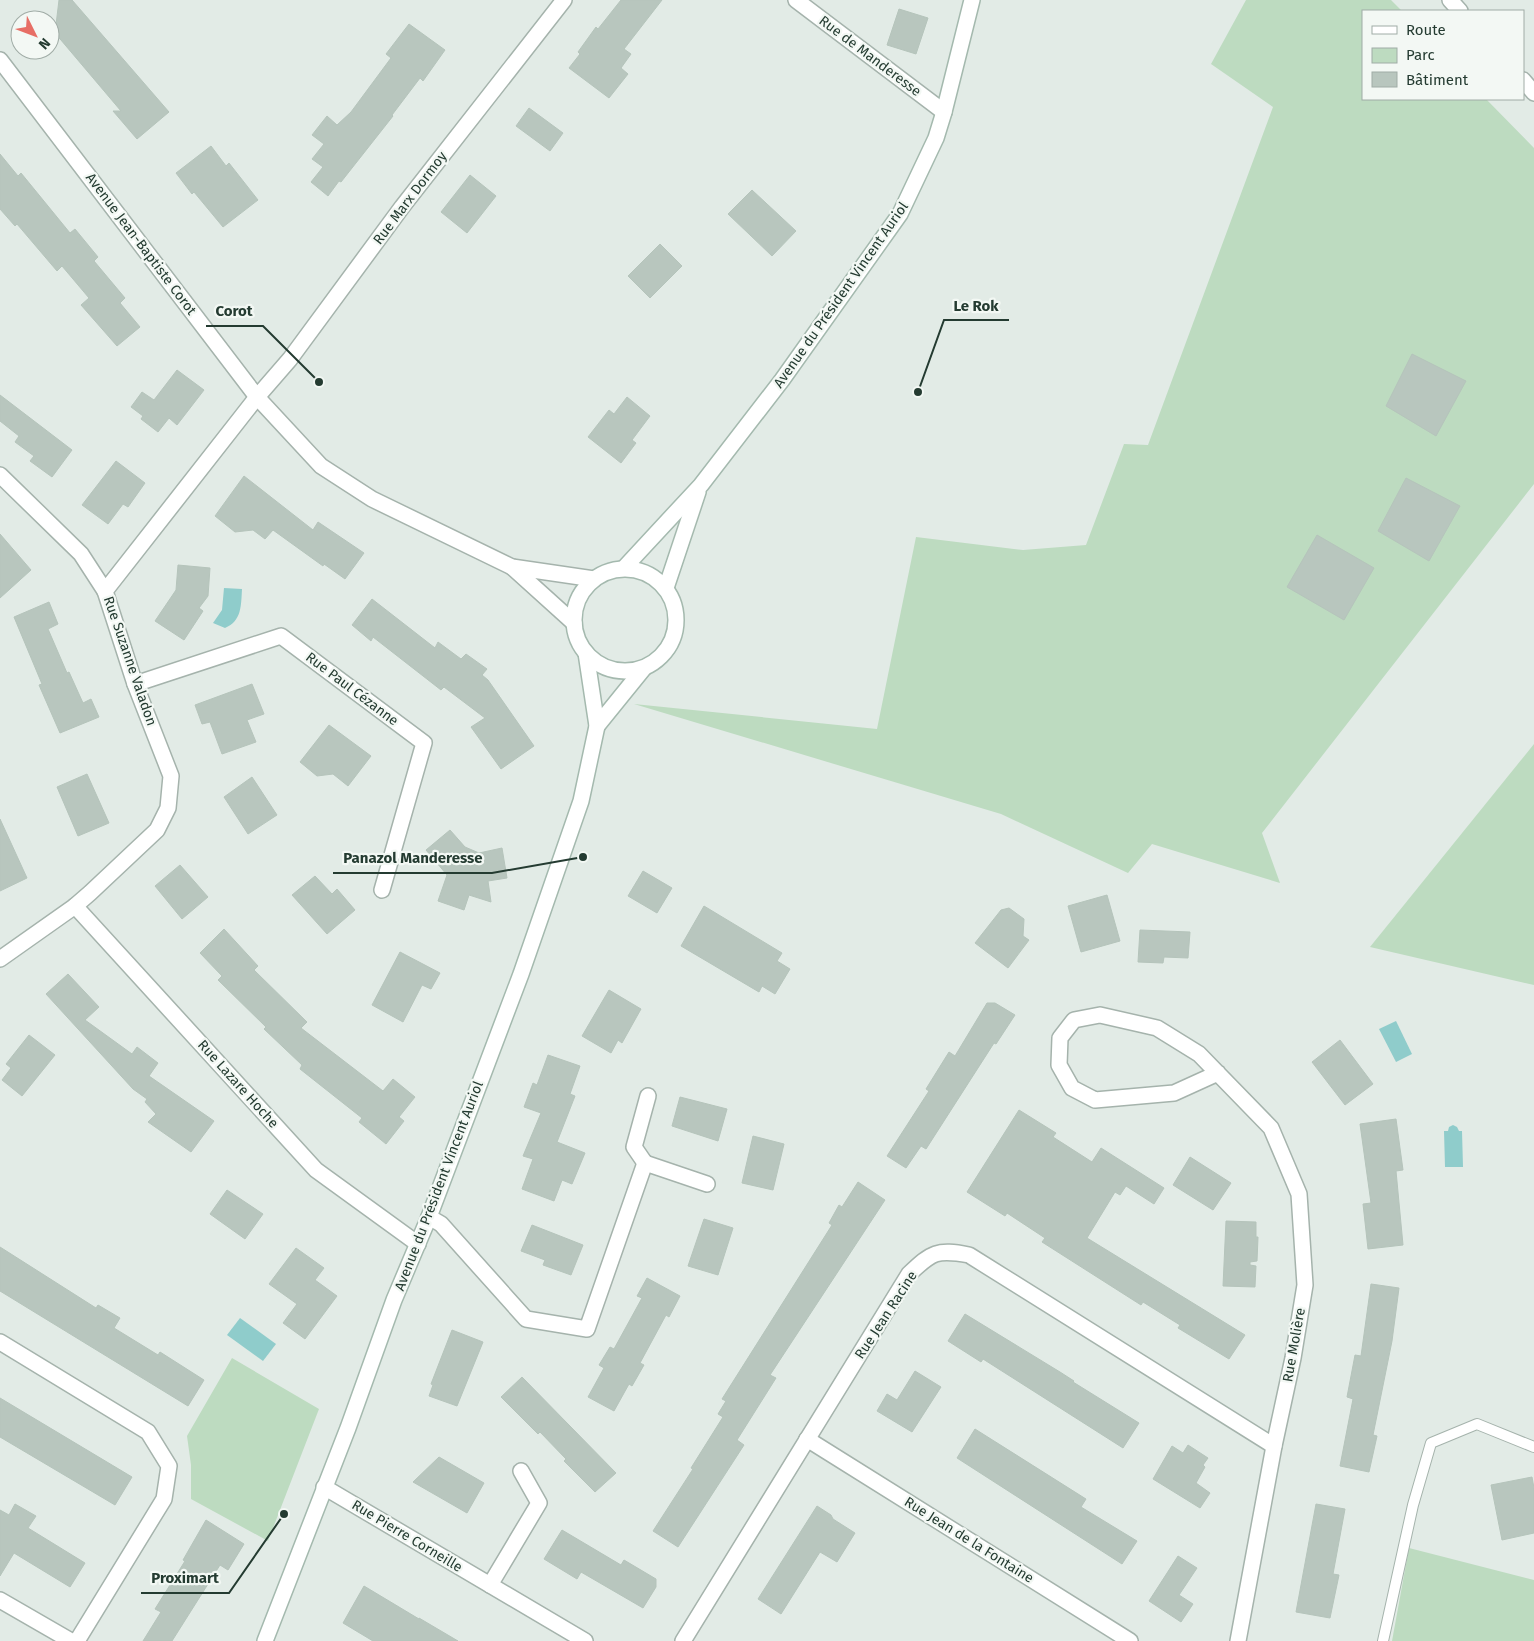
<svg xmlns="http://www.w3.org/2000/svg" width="1534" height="1641" font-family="'Fira Sans',sans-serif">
<rect width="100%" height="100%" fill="#e2ebe6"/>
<g fill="#bddbc0">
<path d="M1246,0h145l11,11h-39v88h123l48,49v336l-272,349 18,50 -128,-39 -24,29 -127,-59 -367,-110 243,25 39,-192 107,13 63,-5 38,-101 24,1 125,-338 -62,-43z"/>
<path d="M1534,744v241l-164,-38z"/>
<path d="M232,1358l87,51 -51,132 -77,-42v-34l-4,-29z"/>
<path d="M1409,1548l125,32v61h-142z"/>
</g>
<g fill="#8fcccb">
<path d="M224,588l18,1c-1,16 0,32 -17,39l-12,-5 9,-13z"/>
<path d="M1396,1021l16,33 -16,8 -17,-33z"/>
<path d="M1453,1125l4,2 2,4h3l1,36h-18l-1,-36h4l1,-4z"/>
<path d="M240,1318l36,26 -13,17 -36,-26z"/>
</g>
<g fill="#b8c6be" stroke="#b5c4bb">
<path d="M59,0h13l97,112 -32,27 -24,-28h8l-66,-78z"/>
<path d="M621,0h41l-38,49 7,5 -10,14 7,6 -19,24 -40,-30 11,-14 -2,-2 18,-25 2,2z"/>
<path d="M899,9l29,9 -12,36 -29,-9z"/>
<path d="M409,24l36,26 -22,31 -3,-3 -28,37 1,1 -52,66 -2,-1 -11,15 -17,-14 12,-15 -11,-8 12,-15 -12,-9 15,-19 10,9 14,-13 40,-54 -5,-4z"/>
<path d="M529,108l34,25 -13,18 -34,-25z"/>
<path d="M211,146l15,20 3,-3 29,37 -35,27 -29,-35 -2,2 -16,-21z"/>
<path d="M0,154l18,22 3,-3 49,60 5,-4 23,28 -4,4 31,37 -5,5 20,24 -23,19 -36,-41 8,-7 -27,-32 -5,5 -40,-47 -2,2 -15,-17z"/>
<path d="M470,175l26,21 -29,37 -26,-21z"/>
<path d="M752,190l44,41 -24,25 -44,-42z"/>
<path d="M660,244l22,22 -32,32 -22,-22z"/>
<path d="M1412,354l54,27 -30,55 -50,-30z"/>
<path d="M177,370l27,20 -27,35 -8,-7 -11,14 -17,-13 2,-3 -12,-9 11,-15 12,8z"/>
<path d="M0,395l72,55 -20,27 -22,-16 4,-5 -19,-14 4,-6 -19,-15z"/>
<path d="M627,397l23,19 -18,24 4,3 -15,20 -33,-26 21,-27 5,4z"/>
<path d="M116,461l29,22 -17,24 -5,-3 -15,20 -26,-19z"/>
<path d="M244,476l69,54 5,-8 46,31 -19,26 -21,-15 -1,2 -50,-36 -8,9 -12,-9 -18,2 -20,-16z"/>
<path d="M1406,478l54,28 -31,55 -51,-30z"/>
<path d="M0,534l31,36 -31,28z"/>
<path d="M1317,535l57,33 -30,52 -57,-33z"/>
<path d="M178,565l32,3 -2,28 -9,12 4,3 -19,29 -29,-19 21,-31z"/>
<path d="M372,599l63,49 3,-6 23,17 5,-5 21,15 -5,6 6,5 46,66 -33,23 -30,-42 14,-9 -41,-31 -3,3 -68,-53 -2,4 -19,-16z"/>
<path d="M49,602l9,22 -10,5 19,44 2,-1 14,31 8,-4 8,18 -39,16 -21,-48 3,-1 -28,-67z"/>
<path d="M252,684l12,30 -17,6 9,22 -34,12 -12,-32 -8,2 -7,-19z"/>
<path d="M329,725l42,31 -23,30 -15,-12 -16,2 -17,-14z"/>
<path d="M87,774l22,49 -31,13 -21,-49z"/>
<path d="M252,777l25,38 -29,19 -24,-37z"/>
<path d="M0,819l27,59 -27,13z"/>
<path d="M450,830l15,17 14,6 23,-5 5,30 -19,3 3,21 -22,-7 -5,15 -26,-9 9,-26 -21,-25z"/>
<path d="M180,865l28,32 -26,22 -27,-33z"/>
<path d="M643,871l29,17 -15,25 -29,-17z"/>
<path d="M315,876l17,18 5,-5 18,21 -28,24 -35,-39z"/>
<path d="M1107,895l13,46 -39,11 -13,-46z"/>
<path d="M704,906l78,47 -5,8 13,8 -15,25 -13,-8 -3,6 -78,-46z"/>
<path d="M1009,908l15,11 -1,17 6,4 -21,28 -33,-25 26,-33z"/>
<path d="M224,929l34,37 -4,4 53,52 -6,6 82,63 10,-12 22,18 -16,20 5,4 -18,23 -27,-22 3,-4 -62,-49 2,-4 -38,-36 2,-2 -48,-47 4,-4 -22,-23z"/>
<path d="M1140,930l50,2 -2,26 -24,-1 -1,6 -25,-1z"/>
<path d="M400,952l40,21 -9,16 -9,-4 -19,37 -31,-17z"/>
<path d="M68,974l31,33 -14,13 47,34 5,-7 21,16 -9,13 65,45 -23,31 -43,-30 8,-8 -11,-12 2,-3 -14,-10 -87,-95z"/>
<path d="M609,990l32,19 -19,34 -4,-3 -7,13 -29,-17z"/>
<path d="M987,1003h8l20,12 -19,29 -2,-1 -68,106 -5,-3 -15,22 -19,-12 42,-65 -3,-2 23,-37 6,4z"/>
<path d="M29,1035l26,20 -33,41 -20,-16 9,-12 -5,-4z"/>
<path d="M1340,1040l33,44 -28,21 -33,-43z"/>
<path d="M548,1055l32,11 -10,28 5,2 -18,46 28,11 -13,31 -10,-4 -8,21 -32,-12 11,-30 -10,-3 18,-43 -17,-6 9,-24 4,2z"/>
<path d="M680,1097l47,12 -9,32 -46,-15z"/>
<path d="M1019,1110l37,23 -3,4 39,25 9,-14 63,40 -10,16 -28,-18 -6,9 -5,-3 -28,46 158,97 -16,24 -51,-31 2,-3 -37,-23 -2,3 -99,-63 3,-4 -38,-25 -2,3 -38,-24z"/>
<path d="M1396,1119l7,51 -7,1 7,74 -35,4 -5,-45 8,-1 -11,-79z"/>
<path d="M753,1136l31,8 -11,46 -31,-7z"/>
<path d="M1190,1157l41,26 -18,27 -40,-25z"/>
<path d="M858,1182l27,18 -115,175 6,3 -39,62 7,5 -66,102 -25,-16 40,-62 -2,-1 32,-51 -5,-3 8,-13 -4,-2 110,-174 -3,-2 10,-18 3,2z"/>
<path d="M227,1190l36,24 -18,25 -35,-25z"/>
<path d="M704,1219l29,9 -15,47 -30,-9z"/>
<path d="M1226,1221l30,1v15h2l-1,24 -7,1v3l6,1 -1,21 -32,-1z"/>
<path d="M532,1225l51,20 -12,30 -28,-10 2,-5 -24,-9z"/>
<path d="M0,1247l96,61 2,-3 22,13 -6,10 44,27 2,-3 44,28 -16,26 -188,-115z"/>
<path d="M296,1248l28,20 -9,12 22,16 -32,43 -22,-16 14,-19 -28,-20z"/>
<path d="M647,1278l33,18 -11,21 -3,-2 -26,48 4,2 -12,21 -3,-2 -15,27 -26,-14 16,-29 -5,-3 11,-18 4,2 28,-51 -5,-2z"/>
<path d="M1371,1284l28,4 -7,53 -19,94 4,1 -8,36 -29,-6 13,-67 -6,-2 8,-42 6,1z"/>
<path d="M965,1314l95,58 14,9 -1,1 66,41 -16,25 -140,-89 -2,3 -33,-21z"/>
<path d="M452,1330l31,12 -26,64 -28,-10 4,-11 -2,-1z"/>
<path d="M915,1371l26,16 -29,45 -35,-21 10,-17 10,6z"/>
<path d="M522,1377l94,96 -21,19 -31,-31 2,-2 -26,-27 -2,2 -37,-37z"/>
<path d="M0,1398l132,79 -17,28 -115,-68z"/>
<path d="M975,1429l111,70 -5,8 56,34 -15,23 -165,-106z"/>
<path d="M1188,1445l20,13 -5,7 2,2 -9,16 14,10 -10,15 -47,-29 19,-33 11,7z"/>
<path d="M439,1457l45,26 -17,30 -54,-31z"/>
<path d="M1532,1477l2,11v45l-32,7 -11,-55z"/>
<path d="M15,1504l21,12 -8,12 57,35 -15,24 -56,-34 -14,23v-66l9,5z"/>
<path d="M1316,1504l29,5 -12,65 6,1 -9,43 -34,-6z"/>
<path d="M817,1506l14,9 2,4 22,14 -18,29 -17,-10 -39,62 -23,-15z"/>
<path d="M206,1520l38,24 -16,26 -8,-5 -48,76h-29l18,-29 -6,-3 30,-48 -2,-1z"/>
<path d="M562,1530l59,35 3,-5 32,19v8l-13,21 -62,-36 -4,7 -33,-20z"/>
<path d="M1178,1556l19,12 -18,27 14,9 -12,18 -32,-21z"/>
<path d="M364,1586l55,33v-1l39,23h-85l-30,-18z"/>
</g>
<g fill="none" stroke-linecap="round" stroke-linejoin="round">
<g stroke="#a5b3ac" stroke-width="12">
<path id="lane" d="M1383,1641l30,-136 18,-62 46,-19 57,23"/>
</g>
<g stroke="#a5b3ac" stroke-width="18">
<g id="street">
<path d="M796,0l148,112"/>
<path d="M1450,0l10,11"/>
<path d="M0,60l257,337 64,69 51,33 140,68 82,12"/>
<path d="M1523,80l11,13"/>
<path d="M0,475l81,79 24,37"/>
<path d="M512,567l62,56"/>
<path d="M135,684l146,-48 143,107 -42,147"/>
<path d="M75,906l241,264 102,74"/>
<path d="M0,959l75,-53 15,-13 67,-63 11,-22 3,-32 -36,-92 -30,-93 152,-194 33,-38 112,-152 162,-207"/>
<path d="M1218,1073l-44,20 -79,7 -23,-12 -13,-23 1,-27 14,-18 26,-5 57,13 42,26 72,74 28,66 6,91 -12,73 -19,88 -36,195"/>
<path d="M645,1163l-11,-16 14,-51"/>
<path d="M429,1217l12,7 85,95 61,10 58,-166 62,21"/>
<path d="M0,1342l148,90 21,34 -5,33 -87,142"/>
<path d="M807,1439l323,202"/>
<path d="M324,1487l261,154"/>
<path d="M490,1585l49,-82 -18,-32"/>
<path d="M0,1600l71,41"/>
<path d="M683,1641l226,-367c23,-22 28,-25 60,-19l305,191"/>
</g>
</g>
<g stroke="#a4b9ae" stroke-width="18">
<g id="secondary">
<path d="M624,568l77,-83 81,-105 118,-166 36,-76 8,-26 28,-112"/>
<circle cx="625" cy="620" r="51"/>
<path d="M666,588l32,-96"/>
<path d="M597,726l47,-58"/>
<path d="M265,1641l83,-213 46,-128 35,-83 92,-243 60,-173 16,-75 -11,-73"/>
</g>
</g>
<use href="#lane" stroke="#fff" stroke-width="10"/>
<use href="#street" stroke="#fff" stroke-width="15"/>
<use href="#secondary" stroke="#fff" stroke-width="15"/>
</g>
<g text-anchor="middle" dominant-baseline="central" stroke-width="4.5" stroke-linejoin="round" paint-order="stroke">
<g font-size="14" fill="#243b31" stroke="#f3f8f4">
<text transform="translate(870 56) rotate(37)">Rue de Manderesse</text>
<text transform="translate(410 198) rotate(-53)">Rue Marx Dormoy</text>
<text transform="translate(141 244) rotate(53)">Avenue Jean-Baptiste Corot</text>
<text transform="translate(841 295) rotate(-55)">Avenue du Président Vincent Auriol</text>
<text transform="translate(130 661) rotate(71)">Rue Suzanne Valadon</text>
<text transform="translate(352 689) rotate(37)">Rue Paul Cézanne</text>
<text transform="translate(238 1084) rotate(48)">Rue Lazare Hoche</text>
<text transform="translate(439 1186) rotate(-69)">Avenue du Président Vincent Auriol</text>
<text transform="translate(886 1315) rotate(-57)">Rue Jean Racine</text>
<text transform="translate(1294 1345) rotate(-80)">Rue Molière</text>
<text transform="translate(407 1536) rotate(31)">Rue Pierre Corneille</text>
<text transform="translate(969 1540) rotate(32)">Rue Jean de la Fontaine</text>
</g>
</g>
<path fill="none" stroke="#243b31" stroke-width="2" d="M918 392L944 320H1009M319 382L263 326H206M583 857L492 873H333M284 1514L229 1593H141"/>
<g fill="#243b31" stroke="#f3f8f4" stroke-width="2">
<circle cx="918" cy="392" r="5"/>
<circle cx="319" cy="382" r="5"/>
<circle cx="583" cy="857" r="5"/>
<circle cx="284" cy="1514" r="5"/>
</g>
<g font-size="15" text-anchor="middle" font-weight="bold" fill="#243b31" stroke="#f3f8f4" stroke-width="4.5" stroke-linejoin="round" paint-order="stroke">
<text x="976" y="311">Le Rok</text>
<text x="234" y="316">Corot</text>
<text x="413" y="863">Panazol Manderesse</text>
<text x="185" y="1583">Proximart</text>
</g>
<rect x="1362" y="10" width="162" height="90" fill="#f3f8f4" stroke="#a0aca6"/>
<rect x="1372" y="26" width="25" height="8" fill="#ffffff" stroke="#a0aca6"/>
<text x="1406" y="35" font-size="15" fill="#243b31">Route</text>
<rect x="1372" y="48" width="25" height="15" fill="#bddbc0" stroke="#a0aca6"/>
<text x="1406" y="60" font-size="15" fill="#243b31">Parc</text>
<rect x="1372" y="72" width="25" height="15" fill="#b8c6be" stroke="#a0aca6"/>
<text x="1406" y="85" font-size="15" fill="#243b31">Bâtiment</text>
<g transform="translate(35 35) rotate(132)"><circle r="24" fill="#f3f8f4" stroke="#a0aca6"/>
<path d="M0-4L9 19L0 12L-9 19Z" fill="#e76e65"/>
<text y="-8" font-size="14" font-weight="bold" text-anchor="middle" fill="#243b31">N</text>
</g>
</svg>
